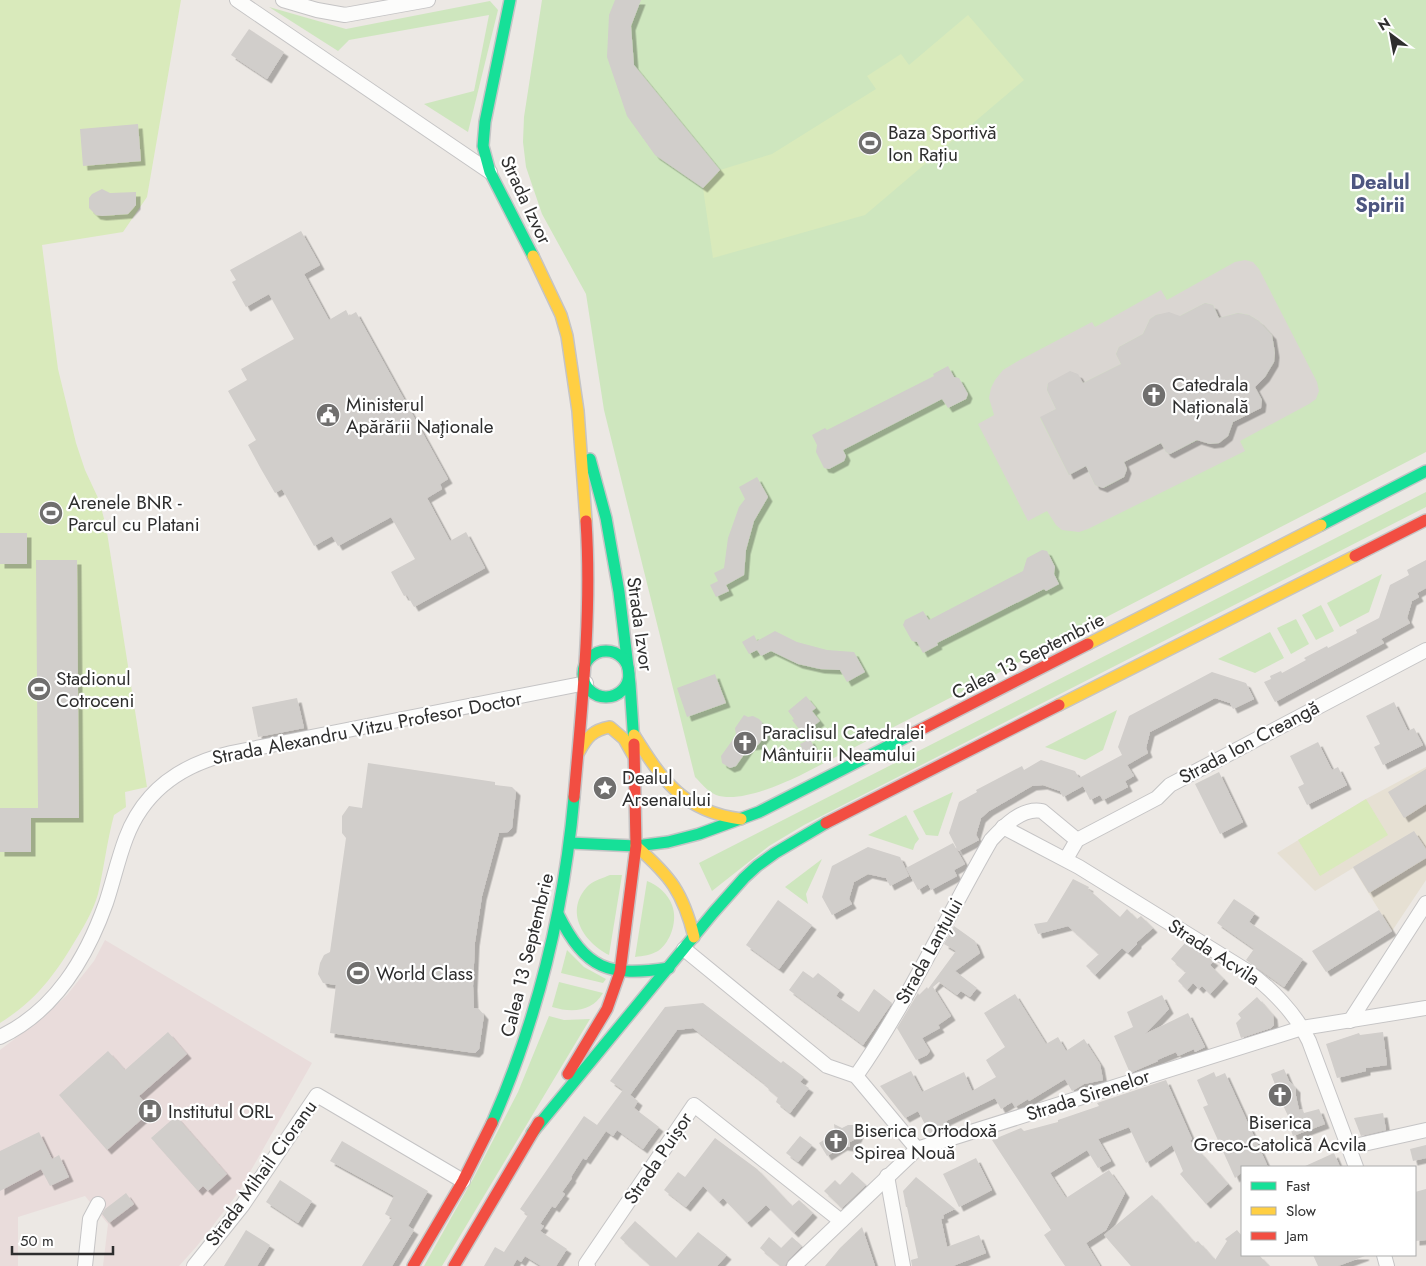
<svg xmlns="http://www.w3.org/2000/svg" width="1426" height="1266" font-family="Jost,sans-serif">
<defs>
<filter id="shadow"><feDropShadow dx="4.5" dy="4.5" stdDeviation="0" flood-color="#0004"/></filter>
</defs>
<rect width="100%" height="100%" fill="#ece8e4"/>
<path fill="#e6e0d3" d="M1426,767v113l-34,51 -39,-63 -38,23 -38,-38 89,-54z"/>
<path fill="#e9dcdb" d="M105,940l207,123 -74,130 -41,53 -18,20h-76l5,-42 -23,-28 -67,21v49h-18v-216l46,-35 21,-20 27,-34z"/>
<g fill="#cee6be">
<path d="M542,0h884v452l-627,324c-22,10 -60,27 -83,19 -9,-4 -15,-12 -21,-18l-91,-367 -18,-116 -44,-80 -16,-47 -3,-25 1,-25z"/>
<path d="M490,1l8,9 -30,122 -44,-28 50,-13 15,-76 -140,25 -11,11 -69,-44 77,22z"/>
<path d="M1426,492v15l-622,318 -35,21 -57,45 -13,-28z"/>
<path d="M1382,574l-13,38 -29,15 -13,-24z"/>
<path d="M1321,605l13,26 -18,9 -14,-25z"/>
<path d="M1296,619l13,25 -18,10 -14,-26z"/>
<path d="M1270,632l14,26 -29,15 -37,-14z"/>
<path d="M1117,710l-14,40 -18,10 -40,-13z"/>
<path d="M953,792l-15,44 -12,-1 -13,-24z"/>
<path d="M906,815l13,24 -4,5 -2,6 -45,-15z"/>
<path d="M822,859l-16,35 2,10 -23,-17z"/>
<path d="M610,875h12l-13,80c-26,-13 -46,-45 -20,-70 6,-5 14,-7 21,-10z"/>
<path d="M647,881c11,4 21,13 25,24 6,15 -1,37 -14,46 -7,4 -15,5 -23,6z"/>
<path d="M567,950l17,17 22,12 -3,4 -42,-10z"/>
<path d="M559,982l44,11c-11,19 -31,20 -51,14z"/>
<path d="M549,1016l15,4 26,-1 -148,247h-18l50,-89 44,-85z"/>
</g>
<g fill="#d9eabb">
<path d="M0,0h181l-34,197 -24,35 -81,13 16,124 18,74 9,27 14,30 7,26 41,261 -22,5 1,15 -12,8c-7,26 -10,53 -16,79 -4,14 -12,29 -20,42 -22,37 -40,63 -78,87z"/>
<path d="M968,15l56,65 -159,135 -152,43 -10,-70 17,-18 52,-16 104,-65 -9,-13 34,-22 8,11z"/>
<path d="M1366,799l22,36 -68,41 -22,-36z"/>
</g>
<path fill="#dad6d2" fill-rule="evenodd" d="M1245,260l8,2 6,7 58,113 2,9 -3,8 -7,5 -69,37 5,10 -157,78 -9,3 -17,-2 -6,-5 -9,-14 -19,10 -50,-97 16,-9 -5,-17 2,-10 4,-8 8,-10 15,-9 74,-39 3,5 66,-37 6,10 68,-38zM1205,303l8,2 6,13 19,-5 11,2 10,6 13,14 3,18 -1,9 -9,15 -11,9 8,14 -2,8 -27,14 -5,14 -9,7 -9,1 -12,-4 -28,14 -4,-2 -5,-9 -37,19 3,7 -3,8 -20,11 -9,-3 -9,-19 -17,9 -29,-57 16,-9 -9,-19 1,-7h35l38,-19 -5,-10 3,-7 24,-13 7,-15 6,-4 13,-2 9,4z"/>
<g fill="#d1cecb" filter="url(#shadow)">
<path d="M615,0h26l-10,26 3,39 86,105 -17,18 -48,-33 -28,-39 -20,-59 2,-42z"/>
<path d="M249,29l35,23 -17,27 -36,-24z"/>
<path d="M138,124l3,37 -58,5 -3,-37z"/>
<path d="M102,189l8,4 26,-1v13l-8,9 -26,2 -6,-1 -7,-7v-10l3,-4z"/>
<path d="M301,231l19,34 -16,9 25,46 17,-10 3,6 7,-4 92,167 -8,5 2,5 -15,9 23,43 16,-9 19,36 -71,39 -7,-12 -3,1 -13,-24 24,-13 -24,-42 -53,29 -6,-10 -18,10 -32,-57 -7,4 -14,-24 -13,-24 8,-5 -28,-49 19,-11 -6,-11 53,-30 -25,-45 -23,13 -14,-25 4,-2 -6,-10z"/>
<path d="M1205,303l8,2 6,13 19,-5 11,2 10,6 13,14 3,18 -1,9 -9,15 -10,10 7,13 -1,8 -28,14 -5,14 -9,7 -9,1 -13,-4 -27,14 -4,-2 -5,-9 -37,19 3,7 -3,8 -21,11 -8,-3 -9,-19 -17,9 -29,-58 16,-8 -9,-19 1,-7 22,-12 8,3 5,9 38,-19 -5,-10 3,-7 24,-13 7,-15 6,-4 13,-3 11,4z"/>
<path d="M948,366l6,11 5,1 9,16 -2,5 -18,9 -6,-9 -99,51 3,6 -2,5 -15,8 -5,-1 -8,-16 1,-7 -5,-10 13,-7 2,2 107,-54 -1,-2z"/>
<path d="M757,477l11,20 -14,24 -8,29 -2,25 -18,10 3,6 -13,6 -6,-12 8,-4 -4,-8 10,-5 4,-30 11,-31 6,-8 -6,-12z"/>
<rect x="0" y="533" width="27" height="31"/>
<path d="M1042,550l5,1 8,16 -1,7 5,10 -13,7 -2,-2 -107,54 1,2 -15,8 -6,-11 -5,-1 -9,-16 2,-5 18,-9 6,9 94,-49 4,-13z"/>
<path d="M36,560h41l2,258h-48v34h-31v-44h38z"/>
<path d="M1426,560v28l-9,5 2,4 -7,4 -5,17 3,5 -29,16 3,4 -109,59 -11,-20 7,-3 -1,-3 11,-5 1,2 24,-13 -2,-2 23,-12 1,2 29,-15 -1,-3 23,-12 11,-33 19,-10 -2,-5z"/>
<path d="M775,631l22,11 30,8 27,2 11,20 -18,10 -7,-12 -20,-1 -22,-5 -27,-13 -10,5 -4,-6 -8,4 -7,-12 12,-7 3,6z"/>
<path d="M1212,672l34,11 8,16 -21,10 -3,-6 -15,-5 -65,34 -4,16 2,5 -21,12 7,11 -9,5 3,6 -25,13 -3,-5 -10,5 -10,-20 3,6 -20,11 -3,-6 -17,-6 -11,1 -43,25 -8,7 -5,17 3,5 -21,11 -9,-18 10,-31 18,-10 -1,-2 46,-24 2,4 17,-10 34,11 4,7 43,-23 -4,-8 11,-31z"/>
<path d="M715,674l11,29 -39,14 -10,-29z"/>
<path d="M806,696l10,12 -4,3 8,10 -17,13 -11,-14 2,-1 -6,-8z"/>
<path d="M297,698l7,30 -46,9 -6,-30z"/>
<path d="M1394,702l14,29 6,-3 9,17 -40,20 -9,-18 6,-3 -14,-28z"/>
<path d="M744,715l4,2 5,-1 6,3 3,3 1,7 5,3 -10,13 -8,1 -14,20 -6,2 -8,-5 -1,-7 15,-21 -1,-7z"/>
<path d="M810,739l7,14 -11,5 -6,-14z"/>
<path d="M1318,742l14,28 6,-3 9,18 -40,20 -9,-18 6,-3 -14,-28z"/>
<path d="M368,763l127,19v3l17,2 4,4 -4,37 -4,4 -9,1 -17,63 -7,46 -2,44 1,22 5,1 5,6 -5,34 -4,4 -145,-20 6,-48 -13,-2 -5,-9 2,-11 4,-8 6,-3 16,-114 -4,-5v-17l7,-10 13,2z"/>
<path d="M1426,769v35l-22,14 -16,-26z"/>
<path d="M1219,772l24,50 -23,12 -25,-50z"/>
<path d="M1414,831l12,18v9l-57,35 -16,-26z"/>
<path d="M953,843l12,21 -11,6 3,6 -26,14 -3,-6 -10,6 -12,-22z"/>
<path d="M868,847l32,10 9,19 -19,10 -4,-8 -18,-4 -14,8 -5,17 3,5 -20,11 -10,-18 10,-31z"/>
<path d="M1073,879l16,8 -1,2 32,28 7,-8 10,10 4,-3 12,12 -16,14v2l-9,9 -6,-5 -27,27 -9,-9 13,-12 -31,-28 -30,8 -4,-10 13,-2z"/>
<path d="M1234,899l21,14 -6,9 54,37 -19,28 -38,-27 8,-11 -37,-26z"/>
<path d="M778,900l34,25 -33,44 -33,-24z"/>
<path d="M1379,910l13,21 -66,41 -14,-21z"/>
<path d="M954,926l21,15 5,12 -25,18 22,17 -7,9 -9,-6 -4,4 -18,-13 -6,5 18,29 -13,9 2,3 -18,10 8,13 -3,4 -11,5 -19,-32 21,-35 1,2 8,-8 1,2 28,-38 -12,-7z"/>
<path d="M1185,943l29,18 -4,4 14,14 -14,15 -8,-8 -3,3 -6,-6 -6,7 -9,-9 8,-9 -15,-13z"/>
<path d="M803,971l10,7 5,-5 22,17 -4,6 23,16 15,-23 18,14 -29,42 -74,-55z"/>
<path d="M1015,994l31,50 12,-7 8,14 18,-12 16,25 3,16 -19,4 -12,7 -7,-12 -36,22 -1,-2 -13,8 -3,-5 -11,7 -6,-11 -49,23 2,4 -18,9 -12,-23 -13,7 -25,-32 31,-15 11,21 42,-20 8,19 24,-14 -10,-17 19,-13 -21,-34z"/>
<path d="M1162,995l7,14 -24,25 43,-21 17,34 -10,5 -1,-3 -16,7 -2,-4 -19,8 1,1 -28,12 -16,-37 19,-9 -6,-15z"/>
<path d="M1257,997l16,18 1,10 -3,3 -30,10 -5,-15 5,-5 -3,-4z"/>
<path d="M703,1003l78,60 2,-2 21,16 -4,5 9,6 -19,25 -14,-11 2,-5 -14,-12 1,-1 -72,-56 -16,2 -47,65 8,6 -4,7 25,19 -16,22 -26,-19 -4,6 -7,-5 -20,29 -3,-2 -12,19 1,1 -10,14 3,2 -10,14 -3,-2 -12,18 4,2 -4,5 27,18 -11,17h-15l-16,-10 -4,6 -4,-3 -4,7h-29l11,-19 9,5 24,-37 -8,-6 64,-93 13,9 26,-35 -13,-9 55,-74z"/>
<path d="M168,1032l19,22 -48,42 13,14 -45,40 -48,-55 49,-44 17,19z"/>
<path d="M1383,1032l4,33 -21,3v3l-29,7 -11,-34 33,-11 1,2z"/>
<path d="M1284,1069l5,12 7,7v8l3,14 3,-1 2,4 15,-4 6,15 -32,12 -6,-17 2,-1 -8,-17 -6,-5 1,-9 -5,-13z"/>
<path d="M1214,1072l2,5 9,-4 43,94h-26v5l-7,6 -32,-71 5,-2 -11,-25z"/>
<path d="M1166,1080l26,59 -2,2 38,43 -22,20 -26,-30 3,-3 -11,-26 -26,18 -17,-36 -31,12 13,22 -13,7 -11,-18 -37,23 16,25 43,-28 16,23 -19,37 -20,13 14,23h-35l-21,-31 7,-5 -59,-90 29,-12 3,3 34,-9v-2l41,-14 -2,-3z"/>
<path d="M1383,1113l3,17 -25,6 -7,-18z"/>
<path d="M176,1116l51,58 -19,17 -5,-5 -5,5 -47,-53z"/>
<path d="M834,1124l8,4 6,-3h9l3,6 -3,7 -7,4v5l-7,-1 -16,10 -8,-13 16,-10z"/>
<path d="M39,1132l13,27 7,-4 10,22 -19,9 -9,-17 -41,22v-40z"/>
<path d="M800,1136l12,9 -14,17 -12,-9z"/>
<path d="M715,1138l42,31 35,37 7,-6 14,13 -19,20 -28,-28 -19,18 -24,-25 -4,4 -16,-16 -17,21 -22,-17 14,-18 7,5z"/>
<path d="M342,1141l86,50 -20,35 6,4 -22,36h-30l30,-48 -7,-4 9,-18 -64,-35z"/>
<path d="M1426,1145v13l-13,3 -3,-12z"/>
<path d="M1334,1153l6,14h-37z"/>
<path d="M976,1158l16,32 -33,17 -16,-33z"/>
<path d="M852,1172l14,13 -24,23 -18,-17 11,-11 5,5z"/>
<path d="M916,1177l39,32 -12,6 1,3 -3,1 6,28 32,-12 7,18 -33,13h-41l-1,-6 7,-2 -11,-51h-1l-3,-16z"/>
<path d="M280,1180l32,21 -14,22 -32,-21z"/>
<path d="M1426,1189v51l-11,1v-49z"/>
<path d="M126,1193l8,11 -25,19 -7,-9 3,-5z"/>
<path d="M1152,1195l43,48 3,-2 17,19 12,-19 -2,-2 12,-9 5,6v19h17l10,11h-138l-27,-31z"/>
<path d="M635,1221l41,37 22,-26 29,23 -10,11h-66l-31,-28z"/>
<path d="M862,1227l13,39h-50l15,-18z"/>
<path d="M246,1230l24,15 -13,21h-33z"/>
<path d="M769,1237l12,11 11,-11 10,9 -14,14 -3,6h-4l-21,-18z"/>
<path d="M1313,1255h51l1,1 -27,10h-20z"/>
</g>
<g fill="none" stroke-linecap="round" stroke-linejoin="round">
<g stroke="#c5c4c5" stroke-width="16">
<g id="street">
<path d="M237,0l253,172"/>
<path d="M283,0l34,10 28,5 83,-15"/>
<path d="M1003,827l76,40 168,104c24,17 49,43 62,70l47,126"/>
<path d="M1066,859l11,-19 80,-42 13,-13 256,-135"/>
<path d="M684,949l143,117 29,10 61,73"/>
<path d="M1350,1021l76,-118"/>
<path d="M0,1037c55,-26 86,-78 106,-134 7,-21 12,-44 20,-65 18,-48 57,-74 105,-85l355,-70"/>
<path d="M856,1076c52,-74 90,-158 135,-236 13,-14 31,-33 51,-29l35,29"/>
<path d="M1350,1147l76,-17"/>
<path d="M887,1176l16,90"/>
<path d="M1384,1255l3,11"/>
<path d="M85,1266l5,-47 8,-15"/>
<path d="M194,1266l48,-60 75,-111 146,86"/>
<path d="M588,1266l-2,-2 108,-159 147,116"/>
<path d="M794,1266l123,-117 385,-121 124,-20"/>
</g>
</g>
<g stroke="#c5c4c5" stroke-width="14">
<g id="fast">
<path d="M510,0l-25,122 -2,24 7,26 43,84"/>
<path d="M590,459l16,59 13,74 11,92 4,60"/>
<path d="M1321,525l105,-54"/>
<circle cx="606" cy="674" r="23"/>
<path d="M570,843l66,3 32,-4 31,-8 60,-22 153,-78"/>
<path d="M558,914c28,56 50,63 111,54"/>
<path d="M492,1123c46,-105 72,-212 82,-326"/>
<path d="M532,1133l181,-220 31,-35 13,-12 18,-13 51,-30"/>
</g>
</g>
<g stroke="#c5c4c5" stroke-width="14">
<g id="slow">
<path d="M533,256l28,59 6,21 11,75 8,110"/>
<path d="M1088,644l233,-119"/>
<path d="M1059,705l296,-149"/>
<path d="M634,735c28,45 50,77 107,84"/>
<path d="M579,752c8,-15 14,-22 31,-25l14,12 9,16"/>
<path d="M636,846c34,30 47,46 58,91"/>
</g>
</g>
<g stroke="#c5c4c5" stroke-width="14">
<g id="jam">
<path d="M1355,556l71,-36"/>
<path d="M912,734l176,-90"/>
<path d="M574,797c8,-92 18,-184 12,-276"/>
<path d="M826,823l233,-118"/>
<path d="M568,1074l39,-65 13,-37 16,-126 -2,-102"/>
<path d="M413,1266l50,-85 29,-58"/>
<path d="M454,1266l85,-144"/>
</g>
</g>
<use href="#street" stroke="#fcfcfb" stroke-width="14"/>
<use href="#fast" stroke="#16e098" stroke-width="11"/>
<use href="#slow" stroke="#ffcf43" stroke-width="11"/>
<use href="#jam" stroke="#f24e42" stroke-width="11"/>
</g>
<defs>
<g id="stadium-disc" transform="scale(1.25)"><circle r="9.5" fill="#706f6e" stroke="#fff"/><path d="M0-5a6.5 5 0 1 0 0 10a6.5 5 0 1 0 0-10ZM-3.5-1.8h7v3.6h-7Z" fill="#fff"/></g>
<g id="church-disc" transform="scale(1.25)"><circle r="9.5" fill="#706f6e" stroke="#fff"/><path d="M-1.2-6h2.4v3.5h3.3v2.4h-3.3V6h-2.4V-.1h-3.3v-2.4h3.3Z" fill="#fff"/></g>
<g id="civic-disc" transform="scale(1.25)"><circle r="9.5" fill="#706f6e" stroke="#fff"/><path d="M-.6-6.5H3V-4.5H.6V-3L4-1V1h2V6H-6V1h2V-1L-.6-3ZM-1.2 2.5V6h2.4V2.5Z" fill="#fff"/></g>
<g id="sight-disc" transform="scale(1.25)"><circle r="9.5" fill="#706f6e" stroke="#fff"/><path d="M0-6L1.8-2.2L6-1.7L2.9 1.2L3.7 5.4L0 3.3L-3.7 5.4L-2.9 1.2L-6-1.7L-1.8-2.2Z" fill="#fff"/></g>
<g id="hospital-disc" transform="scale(1.25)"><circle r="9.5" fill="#706f6e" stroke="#fff"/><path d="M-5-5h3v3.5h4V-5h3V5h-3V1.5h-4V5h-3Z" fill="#fff"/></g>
</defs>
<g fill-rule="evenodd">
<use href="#stadium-disc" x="870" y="143"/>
<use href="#church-disc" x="1154" y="395"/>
<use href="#civic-disc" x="328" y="415"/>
<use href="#stadium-disc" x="51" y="513"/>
<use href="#stadium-disc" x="39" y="689"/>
<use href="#church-disc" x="745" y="743"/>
<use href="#sight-disc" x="605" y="788"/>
<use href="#stadium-disc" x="358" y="973"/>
<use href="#church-disc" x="1280" y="1095"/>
<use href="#hospital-disc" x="150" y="1111"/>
<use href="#church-disc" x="836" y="1141"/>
</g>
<g text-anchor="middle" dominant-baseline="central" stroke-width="4.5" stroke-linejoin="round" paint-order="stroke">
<g font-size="19" fill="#2e2e2e" stroke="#fff" text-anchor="start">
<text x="888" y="132">Baza Sportivă<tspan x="888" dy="22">Ion Rațiu</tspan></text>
<text x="1172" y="384">Catedrala<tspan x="1172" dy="22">Națională</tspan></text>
<text x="346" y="404">Ministerul<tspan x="346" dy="22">Apărării Naţionale</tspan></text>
<text x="68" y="502">Arenele BNR -<tspan x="68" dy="22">Parcul cu Platani</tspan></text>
<text x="56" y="678">Stadionul<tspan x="56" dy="22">Cotroceni</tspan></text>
<text x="762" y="732">Paraclisul Catedralei<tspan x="762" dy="22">Mântuirii Neamului</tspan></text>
<text x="622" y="777">Dealul<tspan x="622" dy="22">Arsenalului</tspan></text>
<text x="376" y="973">World Class</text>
<text x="168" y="1111">Institutul ORL</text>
<text x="1280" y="1122" text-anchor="middle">Biserica<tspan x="1280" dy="22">Greco-Catolică Acvila</tspan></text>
<text x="854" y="1130">Biserica Ortodoxă<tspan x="854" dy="22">Spirea Nouă</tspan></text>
</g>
<g font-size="19" fill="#2e2e2e" stroke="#fff">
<text transform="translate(526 200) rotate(65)">Strada Izvor</text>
<text transform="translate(640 624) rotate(82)">Strada Izvor</text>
<text transform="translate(1028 656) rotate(-27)">Calea 13 Septembrie</text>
<text transform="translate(367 728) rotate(-11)">Strada Alexandru Vitzu Profesor Doctor</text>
<text transform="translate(1249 742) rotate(-28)">Strada Ion Creangă</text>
<text transform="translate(929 951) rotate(-61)">Strada Lanțului</text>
<text transform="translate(1214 952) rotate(33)">Strada Acvila</text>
<text transform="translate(527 955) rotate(-76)">Calea 13 Septembrie</text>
<text transform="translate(1088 1095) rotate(-18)">Strada Sirenelor</text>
<text transform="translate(658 1158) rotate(-56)">Strada Puișor</text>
<text transform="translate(261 1173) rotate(-54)">Strada Mihail Cioranu</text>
</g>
<g font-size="20" font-weight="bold" fill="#4d5680" stroke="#fff">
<text x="1380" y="182">Dealul<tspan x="1380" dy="23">Spirii</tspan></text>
</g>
</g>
<rect x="1241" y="1166" width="175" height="90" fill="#ffffff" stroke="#ababab"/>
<rect x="1251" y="1182" width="25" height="8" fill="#16e098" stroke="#ababab"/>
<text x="1286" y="1191" font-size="15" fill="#2e2e2e">Fast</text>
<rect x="1251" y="1207" width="25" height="8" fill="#ffcf43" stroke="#ababab"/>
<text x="1286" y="1216" font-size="15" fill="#2e2e2e">Slow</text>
<rect x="1251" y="1232" width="25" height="8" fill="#f24e42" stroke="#ababab"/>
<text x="1286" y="1241" font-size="15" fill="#2e2e2e">Jam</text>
<g transform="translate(1391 35) rotate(328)" stroke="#ffffff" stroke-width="4" paint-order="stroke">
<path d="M0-4L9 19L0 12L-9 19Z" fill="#2e2e2e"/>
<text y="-8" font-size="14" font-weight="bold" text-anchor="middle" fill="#2e2e2e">N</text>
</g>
<path d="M12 1246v8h101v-8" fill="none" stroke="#2e2e2e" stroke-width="2.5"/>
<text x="20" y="1246" font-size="15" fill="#2e2e2e" stroke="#ffffff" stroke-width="4" paint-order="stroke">50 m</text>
</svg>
